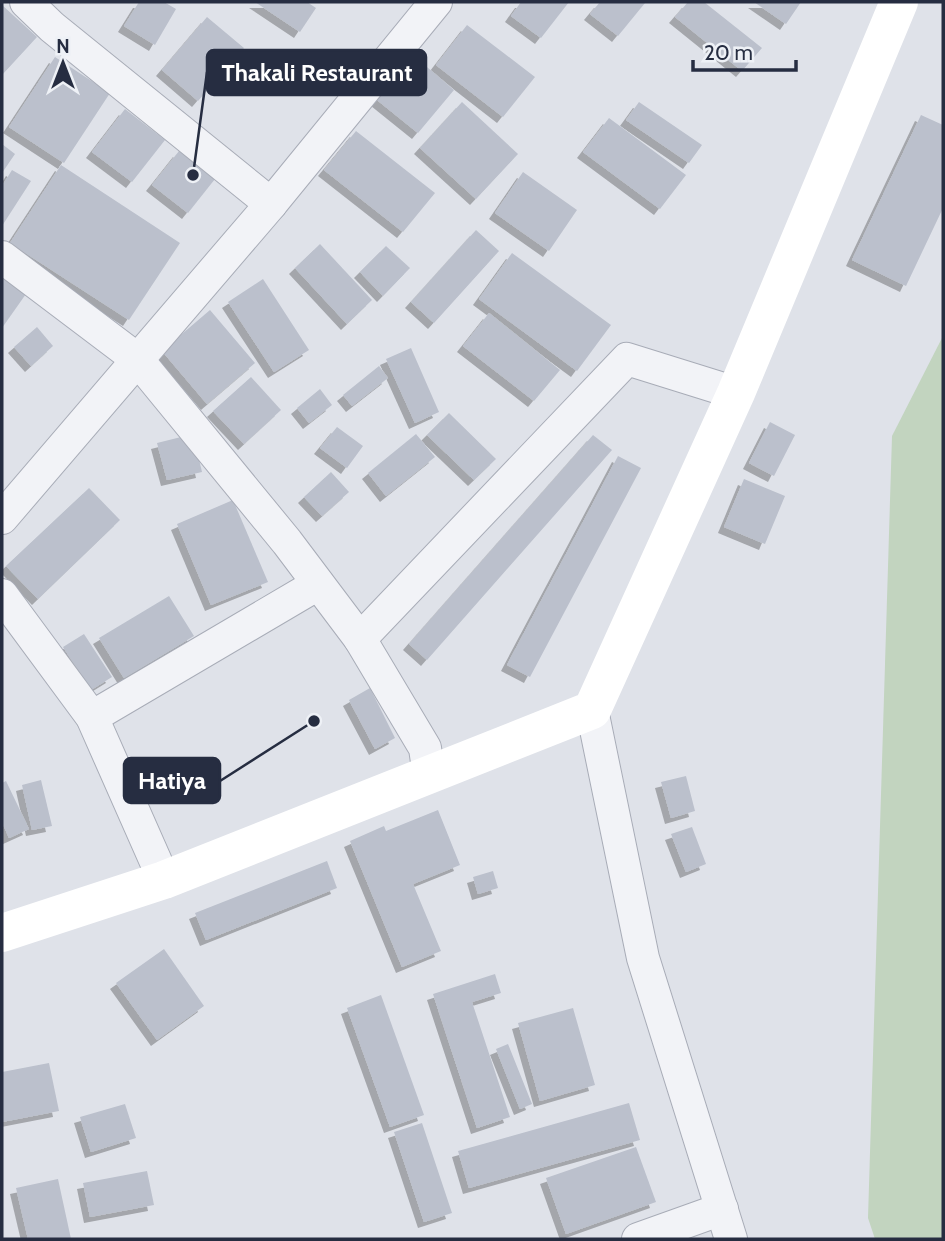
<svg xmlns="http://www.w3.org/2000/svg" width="945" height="1241" font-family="Cabin,sans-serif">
<defs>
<filter id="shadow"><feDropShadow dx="-6" dy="6" stdDeviation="0" flood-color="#0004"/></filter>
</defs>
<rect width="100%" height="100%" fill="#dfe2e9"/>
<path fill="#c2d4bf" d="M943,336v903h-68l-7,-21 24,-782z"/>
<g fill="#bbc0cc" filter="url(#shadow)">
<path d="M139,2h25l12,7 -21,36 -31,-19z"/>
<path d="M255,2h52l9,6 -16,24z"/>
<path d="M521,2h48l-28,36 -30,-22z"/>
<path d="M600,2h43l2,1 -27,33 -28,-22z"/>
<path d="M688,2h16l58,46 -20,23 -67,-54z"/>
<path d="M754,2h47l-15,22z"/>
<path d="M2,5l35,32 -35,38z"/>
<path d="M207,17l37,31 -46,53 -36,-31z"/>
<path d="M467,25l68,52 -32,40 -67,-52z"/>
<path d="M414,56l40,34 -36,43 -41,-33z"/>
<path d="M55,57l55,36 -46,70 -55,-36z"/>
<path d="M462,102l56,52 -42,45 -56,-51z"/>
<path d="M639,102l63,43 -13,18 -63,-43z"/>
<path d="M125,109l40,31 -33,42 -40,-30z"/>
<path d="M921,115l22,10v83l-37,78 -54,-26z"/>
<path d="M609,118l77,57 -26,34 -77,-57z"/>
<path d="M356,131l79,62 -32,39 -79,-62z"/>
<path d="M2,144l13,10 -13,19z"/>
<path d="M179,151l36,28 -27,34 -36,-28z"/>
<path d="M61,165l119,78 -51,77 -119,-77z"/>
<path d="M12,170l19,11 -29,45v-40z"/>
<path d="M523,172l54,38 -28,41 -54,-38z"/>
<path d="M476,230l23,21 -65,72 -23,-21z"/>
<path d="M320,244l52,56 -25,24 -52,-56z"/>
<path d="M386,246l24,22 -27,28 -23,-24z"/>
<path d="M512,253l99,72 -34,46 -98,-72z"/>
<path d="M2,261l31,23 -31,44z"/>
<path d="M263,279l46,71 -35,22 -46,-70z"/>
<path d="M210,310l45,53 -48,41 -45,-53z"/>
<path d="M489,313l71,57 -26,31 -71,-55z"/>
<path d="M37,327l16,19 -22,20 -17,-19z"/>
<path d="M411,348l28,64 -24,11 -29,-64z"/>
<path d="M379,366l9,12 -36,28 -9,-11z"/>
<path d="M251,377l30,33 -37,34 -31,-33z"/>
<path d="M320,389l12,16 -23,18 -12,-15z"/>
<path d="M449,413l47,46 -22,21 -47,-45z"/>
<path d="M770,422l25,13 -21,41 -25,-13z"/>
<path d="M337,427l26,19 -16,22 -27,-20z"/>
<path d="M193,434l9,38 -35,8 -10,-37z"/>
<path d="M416,434l19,23 -49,39 -18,-23z"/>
<path d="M593,435l19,15 -185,210 -18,-16z"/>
<path d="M618,456l23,12 -111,209 -23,-12z"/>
<path d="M331,472l18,20 -27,24 -18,-19z"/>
<path d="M744,479l41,17 -20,48 -41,-17z"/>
<path d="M89,488l31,32 -82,79 -32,-33z"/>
<path d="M233,500l35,82 -57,23 -34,-81z"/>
<path d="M169,596l25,40 -70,42 -25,-40z"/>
<path d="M84,634l28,43 -21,13 -28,-43z"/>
<path d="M370,688l25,50 -20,11 -26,-49z"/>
<path d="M686,776l9,35 -24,7 -10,-36z"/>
<path d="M41,780l11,46 -20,4 -10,-45z"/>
<path d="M6,781l23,48 -20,9 -7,-16v-39z"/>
<path d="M438,810l22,55 -47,19 28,67 -39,16 -52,-126 34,-15 2,5z"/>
<path d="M692,827l14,37 -20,8 -15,-38z"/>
<path d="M327,861l10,27 -131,52 -11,-27z"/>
<path d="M493,871l5,17 -20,6 -5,-17z"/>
<path d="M164,949l40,57 -47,34 -41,-57z"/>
<path d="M495,974l6,19 -29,9 38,115 -33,11 -44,-134z"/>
<path d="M381,995l43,120 -34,12 -43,-119z"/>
<path d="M573,1008l22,77 -55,16 -22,-78z"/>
<path d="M508,1044l24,60 -12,5 -24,-60z"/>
<path d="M49,1063l10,48 -57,11v-50z"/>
<path d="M629,1103l11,37 -171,48 -11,-37z"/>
<path d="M125,1104l11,34 -45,14 -11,-35z"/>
<path d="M422,1123l30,90 -28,9 -30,-90z"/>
<path d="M636,1147l20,55 -90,32 -20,-56z"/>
<path d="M147,1171l7,34 -64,12 -7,-34z"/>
<path d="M58,1179l13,60h-43l-12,-51z"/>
</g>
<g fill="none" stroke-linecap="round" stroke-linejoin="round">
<g stroke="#a8acb7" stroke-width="34">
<g id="street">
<path d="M26,2l26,25 219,177"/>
<path d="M2,257l135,102 150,183 73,97 65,109 4,28"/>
<path d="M2,518l269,-314 165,-202"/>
<path d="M2,595l90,122 72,163"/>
<path d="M360,639l267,-280 109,34"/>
<path d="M592,710l51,248 88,281"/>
<path d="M92,717l226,-133"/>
<path d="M638,1239l84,-30"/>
</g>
</g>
<use href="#street" stroke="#f2f3f7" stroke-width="32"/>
<path stroke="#fff" stroke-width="38" d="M2,933l162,-53 428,-170 144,-317 163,-391"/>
</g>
<path fill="none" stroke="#262d41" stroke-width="2.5" d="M193 175L207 72M314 721L220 781"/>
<g fill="#262d41" stroke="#eef1f6" stroke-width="2.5">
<circle cx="193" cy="175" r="7"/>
<circle cx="314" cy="721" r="7"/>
</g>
<g fill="#262d41" stroke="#262d41" stroke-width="2.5">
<rect x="207" y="50" width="219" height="45" rx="7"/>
<rect x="124" y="758" width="96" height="45" rx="7"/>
</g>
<g font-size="24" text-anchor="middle" font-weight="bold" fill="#fff">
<text x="317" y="81">Thakali Restaurant</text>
<text x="172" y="789">Hatiya</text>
</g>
<rect width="945" height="1241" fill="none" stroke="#262d41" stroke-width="7"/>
<g transform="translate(63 63)" stroke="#eef1f6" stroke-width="5" paint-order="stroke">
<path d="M0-5L12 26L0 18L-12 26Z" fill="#262d41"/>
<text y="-10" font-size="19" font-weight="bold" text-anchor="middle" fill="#262d41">N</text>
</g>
<path d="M693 60v10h103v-10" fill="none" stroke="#262d41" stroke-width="3.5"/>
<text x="704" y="60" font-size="21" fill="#262d41" stroke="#eef1f6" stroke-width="5" paint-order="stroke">20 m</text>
</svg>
